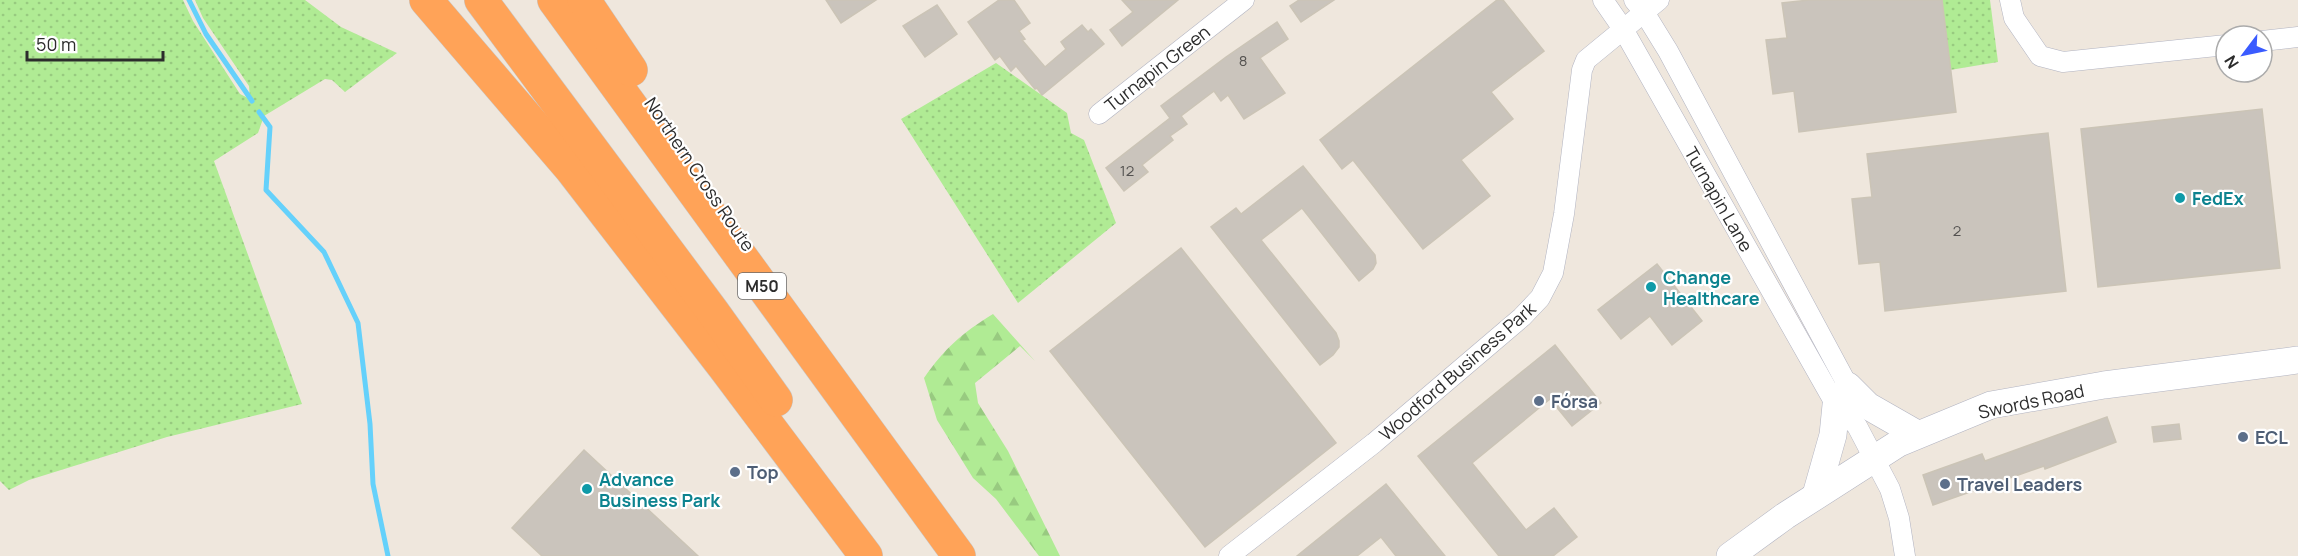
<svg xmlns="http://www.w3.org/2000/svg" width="2298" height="556" font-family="Manrope,sans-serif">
<defs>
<pattern id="grass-dots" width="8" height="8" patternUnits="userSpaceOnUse" patternTransform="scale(1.5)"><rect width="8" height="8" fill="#b0eb94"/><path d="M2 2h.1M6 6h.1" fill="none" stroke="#98ca80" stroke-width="1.8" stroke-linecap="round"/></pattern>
<pattern id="forest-firs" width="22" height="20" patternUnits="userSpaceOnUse" patternTransform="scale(1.5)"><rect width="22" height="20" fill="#b0eb94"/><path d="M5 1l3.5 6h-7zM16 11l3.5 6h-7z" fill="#98ca80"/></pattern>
</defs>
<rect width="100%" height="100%" fill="#efe7dd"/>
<g fill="url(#grass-dots)">
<path d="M0,0h183l10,21 47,73 10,5 -1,-13 -46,-68 -8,-18h110l36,27 56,26 -52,39 -13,-12 -7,-1 -61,37 -6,17 -44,28 88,243 -135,33 -138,43 -20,10 -9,-9z"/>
<path d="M1942,0h48l8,62 -48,8z"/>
<path d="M996,63l71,50 4,20 13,7 32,83 -98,80 -117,-184z"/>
</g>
<path fill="url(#forest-firs)" d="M993,314l42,47 -15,-15 -45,37 3,20 30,48 52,105h-21l-43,-57 -23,-21 -36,-58 -13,-42c21,-30 38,-45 69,-64z"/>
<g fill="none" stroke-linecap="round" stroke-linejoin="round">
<g stroke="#65d1fb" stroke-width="5">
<path d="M189,0l17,34 46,67"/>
<path d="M259,112l11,15 -4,63 58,62 34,71 12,101 3,60 15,72"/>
</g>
</g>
<g fill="#cac4bc" stroke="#cbc4b6" stroke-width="1.5">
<path d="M826,0h50l-35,23z"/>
<path d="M999,0h15l16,23 -11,8 6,8 -3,1 23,27 21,-18 -5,-7 21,-17 6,7 3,-3 13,15 -62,51 -5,-7 -2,1 -19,-23 -5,5 -11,-15 -5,4 -27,-38z"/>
<path d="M1122,0h56l-56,46 -12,-16 23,-18z"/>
<path d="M1299,0h35l-33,22 -11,-16z"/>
<path d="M1497,0h6l41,51 -53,41 22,27 -52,41 29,36 -67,53 -70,-89 -11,9 -22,-29z"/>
<path d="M1809,0h133l14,112 -157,20 -5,-41 -21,3 -7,-54 21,-2 -5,-35z"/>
<path d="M937,5l20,29 -32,23 -22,-31z"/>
<path d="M1277,22l11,17 -28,19 25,35 -41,26 -16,-24 -7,6 -7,-10 -33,25 6,8 -17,12 3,4 -31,25 6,7 -24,19 -18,-23 64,-50 -9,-12 65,-49z"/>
<path d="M2262,109l18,159 -182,19 -17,-158z"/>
<path d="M2048,133l18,158 -181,20 -5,-49 -21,2 -7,-65 20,-2 -5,-43z"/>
<path d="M1303,166l72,89 1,8 -3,6 -14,12 -57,-73 -41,32 75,93 3,8v6l-6,8 -13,10 -109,-138 25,-19 5,6z"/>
<path d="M1181,248l155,195 -131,104 -155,-196z"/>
<path d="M1657,264l45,57 -30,24 -22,-29 -29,23 -23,-29z"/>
<path d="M1555,345l46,58 -29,23 -22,-27 -78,64 54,67 28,-22 23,29 -24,19h-54l-81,-100z"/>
<path d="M2107,417l9,25 -71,27 -1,-3 -111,39 -10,-30 59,-21 3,7z"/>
<path d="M2179,424l2,15 -27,3 -2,-15z"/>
<path d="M584,450l114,106h-156l-30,-28z"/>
<path d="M1386,484l59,72h-49l-15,-19 -24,19h-60z"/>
</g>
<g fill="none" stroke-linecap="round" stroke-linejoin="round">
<g stroke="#b1b3c1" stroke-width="21">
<g id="minor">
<path d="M1603,0l20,29 213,376 21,21 33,63 9,29 6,38"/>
<path d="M1634,0l10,12 24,39 180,335 3,14"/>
<path d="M2010,0l4,18 26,38 23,6 163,-17"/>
<path d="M2262,41l36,-4"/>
<path d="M1099,114l145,-114"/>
<path d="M1229,556l145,-113 148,-126 18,-19 13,-25 11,-59 18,-144 4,-10 73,-60"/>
</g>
</g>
<g stroke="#b1b3c1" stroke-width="28">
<g id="secondary">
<path d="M1848,386l20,20 49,28"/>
<path d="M1816,495l17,-60 3,-30"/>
<path d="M1730,556l55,-40 114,-73 92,-38 113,-20 194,-25"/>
</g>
</g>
<g stroke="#c8c8c8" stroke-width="34">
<g id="motorway">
<path d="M426,0l145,169 153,198 142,189"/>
<path d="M481,0l232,312 63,88"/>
<path d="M554,0l405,556"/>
<path d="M584,0l47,70"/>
</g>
</g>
<use href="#minor" stroke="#fff" stroke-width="20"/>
<use href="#secondary" stroke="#fff" stroke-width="27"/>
<use href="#motorway" stroke="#ffa358" stroke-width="33"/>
</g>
<g fill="#0f9aa8" stroke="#fff" stroke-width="2">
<circle cx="2180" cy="198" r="6"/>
<circle cx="1651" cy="287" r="6"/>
<circle cx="587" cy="489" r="6"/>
</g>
<g fill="#5c6f8a" stroke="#fff" stroke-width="2">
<circle cx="1539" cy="401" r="6"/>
<circle cx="2243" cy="437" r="6"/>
<circle cx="735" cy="472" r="6"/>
<circle cx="1945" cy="484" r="6"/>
</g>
<g text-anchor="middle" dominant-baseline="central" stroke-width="4.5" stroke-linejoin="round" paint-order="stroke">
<g font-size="15" fill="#545250">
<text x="1243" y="60">8</text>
<text x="1127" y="170">12</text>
<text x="1957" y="230">2</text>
</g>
<rect fill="#fff" stroke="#6b6b6b" stroke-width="1.5" x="738" y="273" width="48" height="26" rx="4.5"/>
<g font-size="16" font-weight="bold" fill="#2c2c2c">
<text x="762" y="286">M50</text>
</g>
<g font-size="18" fill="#2c2c2c" stroke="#fff">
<text transform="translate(1157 68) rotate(-38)">Turnapin Green</text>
<text transform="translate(700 174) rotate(56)">Northern Cross Route</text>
<text transform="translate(1719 199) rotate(60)">Turnapin Lane</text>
<text transform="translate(1457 371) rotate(-41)">Woodford Business Park</text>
<text transform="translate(2031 401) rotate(-12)">Swords Road</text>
</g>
<g font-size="18" font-weight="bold" fill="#0d838f" stroke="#fff" text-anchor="start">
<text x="2192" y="198">FedEx</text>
<text x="1663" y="277">Change<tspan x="1663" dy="21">Healthcare</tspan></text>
<text x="599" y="479">Advance<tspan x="599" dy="21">Business Park</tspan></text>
</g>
<g font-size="18" font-weight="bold" fill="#4e5e75" stroke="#fff" text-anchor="start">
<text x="1551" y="401">Fórsa</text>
<text x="2255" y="437">ECL</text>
<text x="747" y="472">Top</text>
<text x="1957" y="484">Travel Leaders</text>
</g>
</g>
<g transform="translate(2244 54) rotate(238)"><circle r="28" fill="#ffffff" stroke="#ababab" stroke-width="1.5"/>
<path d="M0-4.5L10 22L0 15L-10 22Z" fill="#3a5bff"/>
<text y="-9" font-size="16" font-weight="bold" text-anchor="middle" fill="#2c2c2c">N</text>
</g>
<path d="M27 51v9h136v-9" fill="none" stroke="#2c2c2c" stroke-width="3"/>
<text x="36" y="51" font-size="18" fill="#2c2c2c" stroke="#ffffff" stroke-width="4.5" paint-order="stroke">50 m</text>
</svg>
